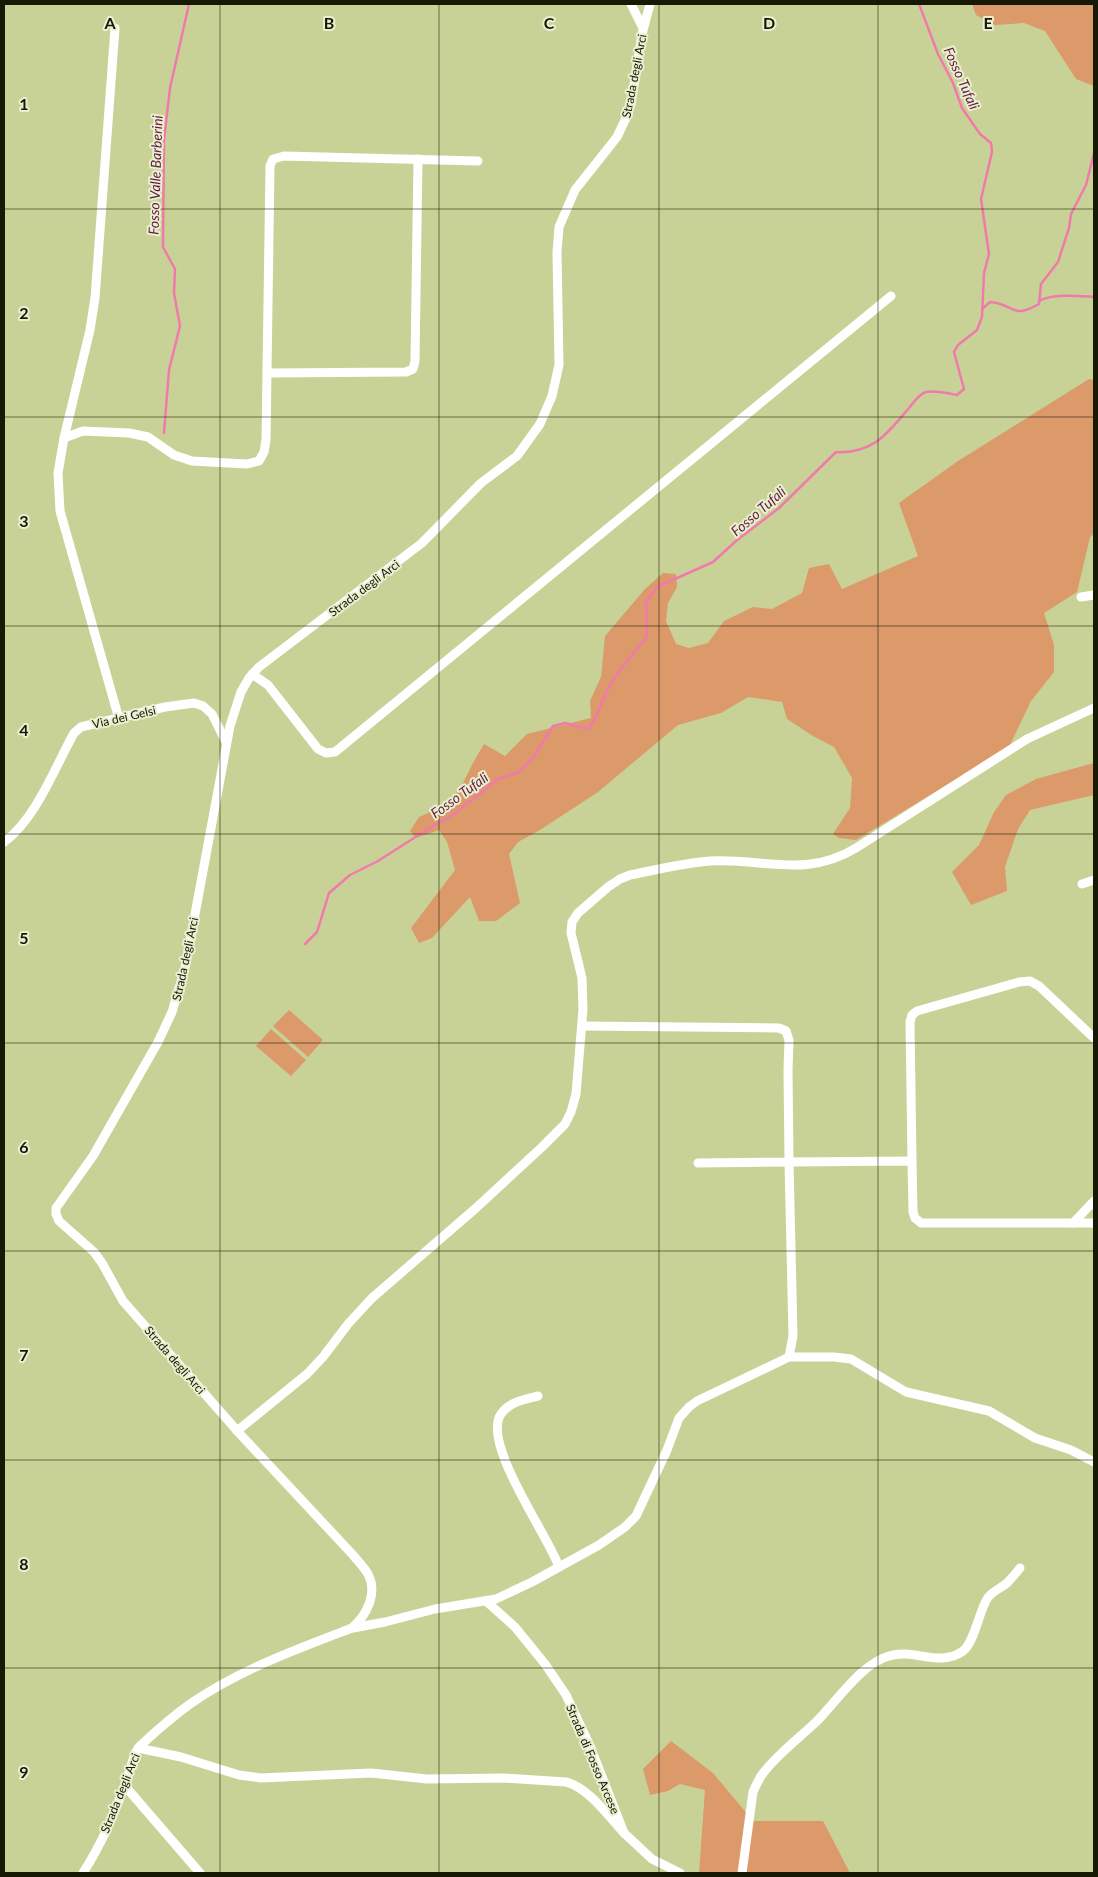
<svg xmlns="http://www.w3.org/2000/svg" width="1098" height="1877" font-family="Lato,sans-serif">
<rect width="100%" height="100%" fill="#c9d296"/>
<g fill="#dc996a">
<path d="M972,4h122v82l-18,-7 -31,-48 -21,-8 -29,2 -19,-10z"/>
<path d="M1089,379l5,1v154l-4,3 -13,55 -33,21 10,32v27l-23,29 -22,46 -153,93 -17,-2 -6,-4 17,-26 2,-30 -18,-31 -21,-11 -26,-17 -5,-17 -34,-5 -27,16 -43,12 -80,67 -58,38 -22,12 -9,12 11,49 -24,18h-17l-9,-24 -38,41 -13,5 -8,-15 44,-58 -8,-28 -8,-12 -23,8 -6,-7 9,-14 28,-12 13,-16 14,-28 10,-17 21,12 22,-22 64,-16 -1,-17 11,-24 4,-41 40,-47 18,-16 13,1 1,13 -9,16 -2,18 10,23 13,4 19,-5 16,-22 29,-14 19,2 30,-16 7,-25 20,-4 13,25 76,-33 -19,-53 59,-42z"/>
<path d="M1094,763v32l-64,15 -12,19 -13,38 2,24 -36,14 -19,-33 27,-27 15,-33 12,-17 30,-16z"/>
<path d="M289,1010l34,30 -15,17 -35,-31z"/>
<path d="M271,1029l35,31 -15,16 -35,-30z"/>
<path d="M671,1741l42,32 40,48h70l27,52h-151l6,-83 -25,-6 -12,7 -18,4 -7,-26z"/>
</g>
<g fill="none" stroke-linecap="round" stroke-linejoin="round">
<g stroke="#f17aac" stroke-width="2.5">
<path d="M1039,301c15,-8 39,-5 55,-4"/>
<path d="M983,308l7,-6c25,2 21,18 49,2l2,-20 17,-22 11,-34 2,-14 15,-29 8,-32"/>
<path d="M164,433l5,-63 11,-44 -6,-33 1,-24 -12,-22 1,-107 6,-52 19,-84"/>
<path d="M305,944l12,-12 12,-39 21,-18 28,-14 50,-32 26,-15 44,-35 21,-7 14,-14 20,-32 12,-3 23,6c11,-13 12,-23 19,-38 10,-20 26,-37 40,-54l-1,-35 11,-15 56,-25 23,-21 43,-33 57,-56c37,2 51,-18 73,-44 4,-5 10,-14 17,-16 10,-2 21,1 31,3l7,-6 -10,-37 4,-7 19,-15 5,-13 2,-44 5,-19 -8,-55 11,-47 -1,-9 -11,-9 -18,-26 -9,-25 -15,-29 -19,-50"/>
</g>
<g stroke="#fff" stroke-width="9">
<path d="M631,4l12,24"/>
<path d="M267,373l139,-1 7,-3 2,-8 3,-202"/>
<path d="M64,438l26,-108 5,-32 20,-270"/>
<path d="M1081,597l13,-2"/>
<path d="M252,674l16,11 50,64 8,4 9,-1 556,-456"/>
<path d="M119,719l-59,-208 -2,-38 6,-35 19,-7 46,2 19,4 26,18 18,6 55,3 12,-3 5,-9 2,-12 4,-274 3,-7 11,-3 194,5"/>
<path d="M4,842c32,-23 51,-75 70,-109l7,-6 84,-20 29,-4 9,3 9,8 14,28"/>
<path d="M1082,884l12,-4"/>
<path d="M582,1026l197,2 7,3 3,9 -1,30 1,92 -91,1"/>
<path d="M912,1161l-2,-139 2,-7 5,-4 102,-29 11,-1 9,5 55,52"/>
<path d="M1073,1223l21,-22"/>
<path d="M789,1357h45l17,2 55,33 83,19 46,27 36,12 23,12"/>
<path d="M538,1396c-13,3 -29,6 -37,18 -20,29 47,121 58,153"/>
<path d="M237,1431l70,-57 16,-17 25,-33 24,-26 104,-90 65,-60 24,-24 6,-12 5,-18 7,-85 -1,-31 -11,-45 1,-11 6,-9 30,-26 12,-8 10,-4c26,-5 53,-12 80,-14 54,-3 95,18 146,-13l171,-109 67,-31"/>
<path d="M487,1602l28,25 30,37 21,31 24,51 34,87 28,26 28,14"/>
<path d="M353,1628l32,-6 50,-13 61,-10 36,-17 67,-37 26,-18 11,-11 31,-66 12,-32 10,-11 8,-6 92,-44 4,-21 -4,-174 123,-1 1,51 2,6 6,5h173"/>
<path d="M138,1748l43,9 58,18 22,3 110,-5 56,6 77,-1 62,4c22,5 43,35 58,51"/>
<path d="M125,1786l75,87"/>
<path d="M83,1873c23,-36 40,-79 52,-120l5,-7c16,-15 32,-29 50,-42 49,-34 107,-55 162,-76 15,-13 26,-35 16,-54 -4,-7 -10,-13 -15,-19l-113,-121 -117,-133 -21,-38 -8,-11 -35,-31 -3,-7v-6l37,-52 65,-114 14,-30 13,-44 45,-242 11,-34 8,-14 10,-11 163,-124 59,-60 36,-27 23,-32 12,-28 7,-31 -2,-113 2,-25 16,-37 42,-53 9,-19 5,-14 11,-70 8,-30"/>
<path d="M742,1873l11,-81c3,-7 6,-14 11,-20 15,-19 35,-34 52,-50 20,-20 46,-59 73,-66 26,-8 50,12 74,-5 11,-8 16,-39 24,-52 5,-8 13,-10 20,-16 5,-5 9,-10 13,-15"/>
</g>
</g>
<path fill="none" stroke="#161903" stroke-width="1" stroke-opacity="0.55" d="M220,4v1869M439,4v1869M659,4v1869M878,4v1869M4,209h1090M4,417h1090M4,626h1090M4,834h1090M4,1043h1090M4,1251h1090M4,1460h1090M4,1668h1090"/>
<g text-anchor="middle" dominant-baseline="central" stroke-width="4" stroke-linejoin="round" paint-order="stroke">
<g font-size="12" fill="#161903" stroke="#eaefd1">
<text transform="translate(634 76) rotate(-79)">Strada degli Arci</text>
<text transform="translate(364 588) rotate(-37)">Strada degli Arci</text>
<text transform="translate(124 717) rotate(-13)">Via dei Gelsi</text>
<text transform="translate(185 959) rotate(-78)">Strada degli Arci</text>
<text transform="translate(175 1360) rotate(49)">Strada degli Arci</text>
<text transform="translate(593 1759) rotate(67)">Strada di Fosso Arcese</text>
<text transform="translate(120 1793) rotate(-68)">Strada degli Arci</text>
</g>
<g font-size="14" font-style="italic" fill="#631a3d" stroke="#eaefd1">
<text transform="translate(962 78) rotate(66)">Fosso Tufali</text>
<text transform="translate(155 175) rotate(-88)">Fosso Valle Barberini</text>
<text transform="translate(758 511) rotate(-41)">Fosso Tufali</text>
<text transform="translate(459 795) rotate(-36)">Fosso Tufali</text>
</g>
</g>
<g font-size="16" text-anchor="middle" font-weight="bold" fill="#161903" stroke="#eaefd1" stroke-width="4" stroke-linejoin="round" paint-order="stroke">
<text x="110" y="29">A</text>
<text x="329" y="29">B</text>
<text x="549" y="29">C</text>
<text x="769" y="29">D</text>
<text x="988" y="29">E</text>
<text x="24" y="110">1</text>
<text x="24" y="319">2</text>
<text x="24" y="527">3</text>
<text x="24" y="736">4</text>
<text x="24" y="944">5</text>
<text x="24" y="1153">6</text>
<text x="24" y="1361">7</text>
<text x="24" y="1570">8</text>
<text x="24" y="1778">9</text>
</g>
<rect width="1098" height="1877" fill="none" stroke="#161903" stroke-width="10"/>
</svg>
